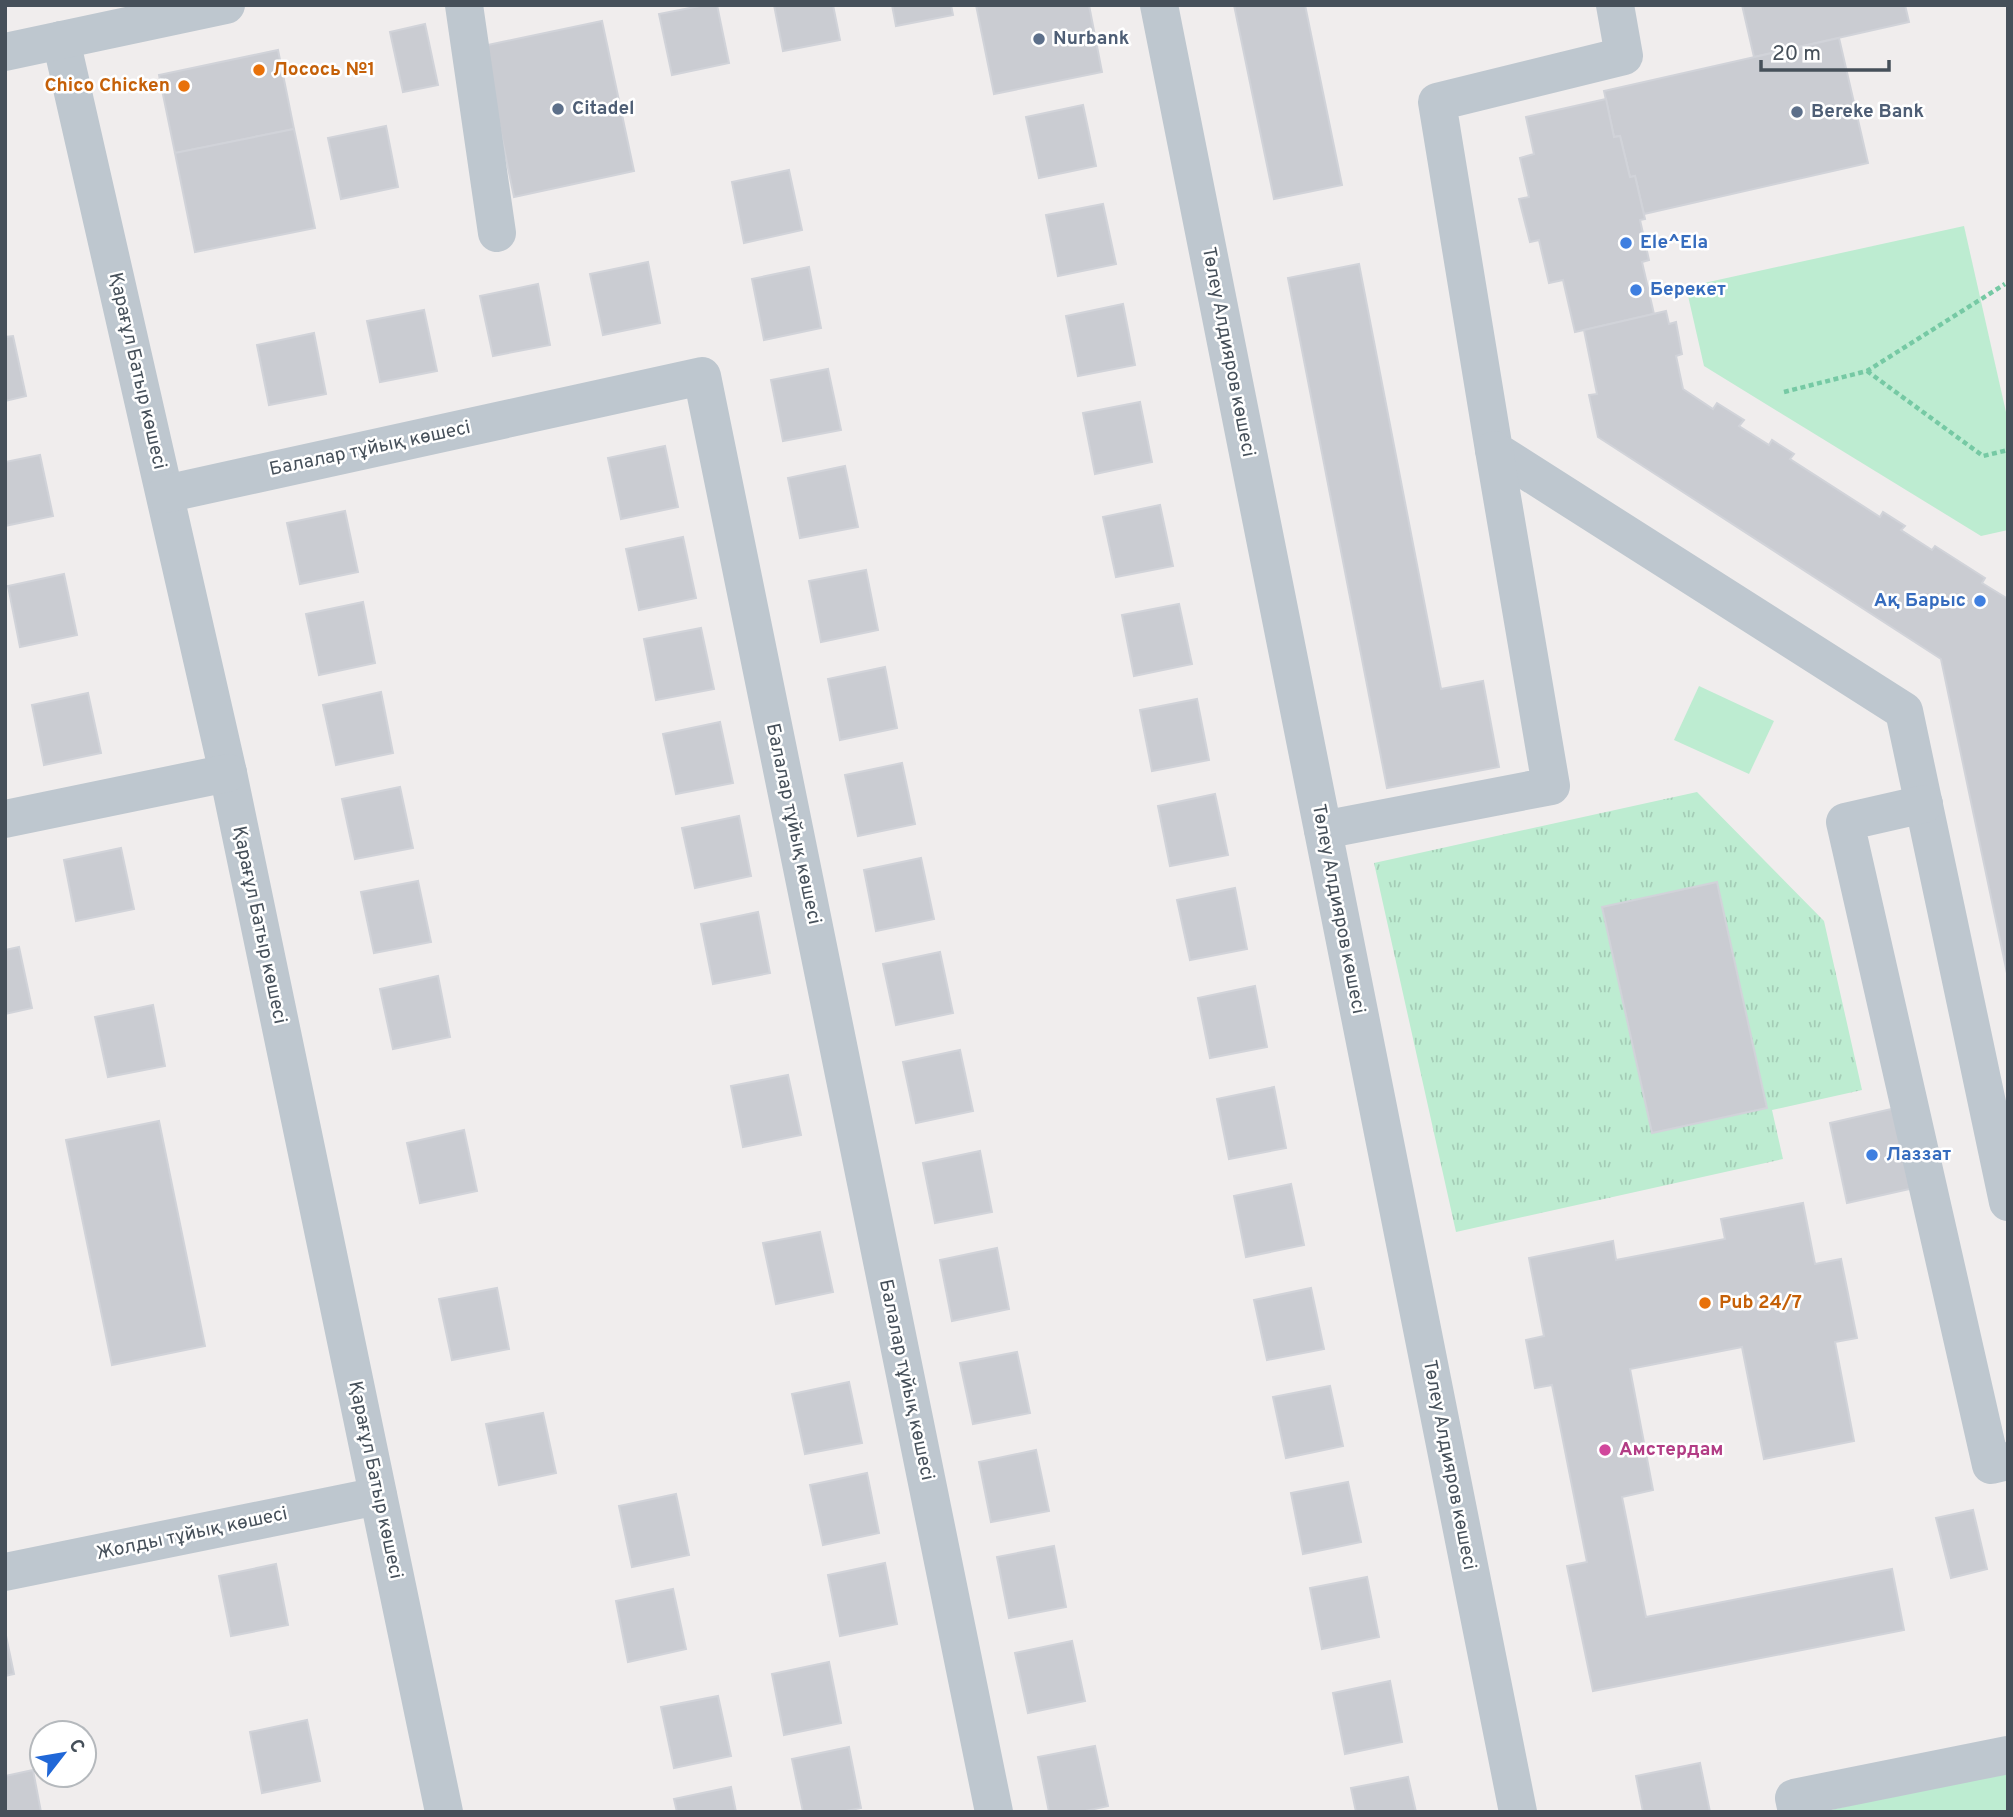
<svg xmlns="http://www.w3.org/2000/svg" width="2013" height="1817" font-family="Overpass,sans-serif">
<defs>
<pattern id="grass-tufts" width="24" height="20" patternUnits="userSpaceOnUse" patternTransform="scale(1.75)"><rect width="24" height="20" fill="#bdecd1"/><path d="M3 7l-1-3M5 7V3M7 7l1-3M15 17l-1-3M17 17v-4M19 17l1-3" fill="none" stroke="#a4ccb6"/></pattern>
</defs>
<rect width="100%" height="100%" fill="#f0eded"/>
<path fill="url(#grass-tufts)" d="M1697,792l127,129 38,169 -90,20 11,49 -327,73 -82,-369z"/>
<g fill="#bdecd1">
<path d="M1964,226l44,195v109l-27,6 -277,-170 -18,-79z"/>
<path d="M1699,686l75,35 -25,53 -75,-34z"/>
<path d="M2008,1769v43h-186z"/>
</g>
<g fill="#caccd2" stroke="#d1d3d9" stroke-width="2">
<path d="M705,5h12l12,58 -57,12 -13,-61z"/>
<path d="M774,5h59l7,35 -57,11z"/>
<path d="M892,5h59l2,10 -57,11z"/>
<path d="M976,5h113l13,67 -108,22z"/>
<path d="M1234,5h71l37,180 -68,14z"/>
<path d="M1742,5h163l4,17 -155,35z"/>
<path d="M602,21l32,150 -120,26 -31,-151z"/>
<path d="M425,24l13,61 -35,7 -13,-60z"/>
<path d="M1839,38l29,125 -224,51 -9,-38 -5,1 -10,-41 -6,1 -10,-46z"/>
<path d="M278,50l16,79 -119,24 -16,-78z"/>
<path d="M1606,99l8,38 6,-1 10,41 5,-1 10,43 -5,1 9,40 -7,2 12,52 -79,18 -12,-52 -14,3 -10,-43 -9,2 -11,-43 10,-2 -9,-39 14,-4 -8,-37z"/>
<path d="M1083,105l13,61 -57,12 -13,-61z"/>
<path d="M386,126l12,61 -57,12 -13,-61z"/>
<path d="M294,129l21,99 -120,24 -20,-99z"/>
<path d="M789,170l13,60 -58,13 -12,-61z"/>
<path d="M1103,204l13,60 -58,12 -12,-61z"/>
<path d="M648,262l12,61 -57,12 -13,-61z"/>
<path d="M1359,264l82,425 42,-8 16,86 -112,21 -99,-510z"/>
<path d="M809,267l12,61 -57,12 -12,-61z"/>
<path d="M538,284l12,61 -57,11 -13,-60z"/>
<path d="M1123,304l12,61 -57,11 -12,-60z"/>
<path d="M424,310l13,61 -57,11 -13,-61z"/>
<path d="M1666,311l3,13 7,-2 6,32 -6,2 7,33 30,20 4,-6 27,17 -5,6 30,19 3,-5 22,14 -4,5 90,58 3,-5 22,14 -4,4 31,20 3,-4 50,32 -3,5 26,16v379l-67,-319 -343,-222 -9,-42 8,-1 -13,-64z"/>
<path d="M314,333l12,61 -57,11 -12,-60z"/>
<path d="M13,336l13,60 -21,5v-64z"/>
<path d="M828,369l13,61 -58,11 -12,-61z"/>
<path d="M1140,402l12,60 -57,12 -12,-61z"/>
<path d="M665,446l13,61 -57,12 -13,-61z"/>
<path d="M40,455l13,61 -48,10v-64z"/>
<path d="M845,466l13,61 -58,11 -12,-60z"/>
<path d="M1160,505l13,61 -57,11 -13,-60z"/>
<path d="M345,511l13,61 -58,12 -13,-61z"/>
<path d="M683,537l13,61 -57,12 -13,-61z"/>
<path d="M866,570l12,60 -57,12 -12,-61z"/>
<path d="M64,574l13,61 -57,12 -12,-61z"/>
<path d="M363,602l12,61 -56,12 -13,-61z"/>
<path d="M1179,604l13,60 -58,12 -12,-61z"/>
<path d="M701,628l13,61 -58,11 -12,-61z"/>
<path d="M885,667l12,61 -57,12 -12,-61z"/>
<path d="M381,692l12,61 -57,12 -13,-60z"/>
<path d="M88,693l13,60 -57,12 -12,-60z"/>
<path d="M1197,699l12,61 -57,11 -12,-61z"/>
<path d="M720,722l13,61 -57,11 -13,-60z"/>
<path d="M902,763l13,61 -57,12 -13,-61z"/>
<path d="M400,787l13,61 -58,11 -13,-60z"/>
<path d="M1215,794l13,61 -58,11 -12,-60z"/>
<path d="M739,816l12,60 -56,12 -13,-60z"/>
<path d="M121,848l13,61 -58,12 -12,-61z"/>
<path d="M921,858l13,61 -58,12 -12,-61z"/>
<path d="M418,881l13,61 -57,11 -13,-61z"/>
<path d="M1717,882l50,226 -115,25 -50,-226z"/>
<path d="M1235,888l12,61 -57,11 -13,-60z"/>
<path d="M758,912l12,61 -57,11 -12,-60z"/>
<path d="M19,947l13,61 -27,6v-64z"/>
<path d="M940,952l13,61 -57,12 -13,-61z"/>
<path d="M438,976l12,61 -57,12 -13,-60z"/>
<path d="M1255,986l12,61 -57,11 -12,-60z"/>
<path d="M153,1005l12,61 -57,11 -13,-60z"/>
<path d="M960,1050l13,61 -57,12 -13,-61z"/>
<path d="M788,1075l13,60 -58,12 -12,-61z"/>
<path d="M1274,1087l12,61 -57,11 -12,-60z"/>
<path d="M1896,1108l18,80 -67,15 -17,-80z"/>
<path d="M159,1121l46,225 -93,19 -46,-225z"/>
<path d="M464,1130l13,61 -57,12 -13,-60z"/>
<path d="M980,1151l12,61 -57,11 -12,-60z"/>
<path d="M1291,1184l13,61 -58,12 -12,-61z"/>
<path d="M1803,1203l12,61 26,-5 16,79 -22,4 19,99 -90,18 -22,-112 -112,22 23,121 -31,7 24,120 246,-48 12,61 -311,61 -26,-125 20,-4 -35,-177 -17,3 -9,-48 18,-4 -15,-78 84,-17 3,19 109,-21 -4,-20z"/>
<path d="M820,1232l13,60 -57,12 -13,-61z"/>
<path d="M997,1248l12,61 -57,12 -12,-61z"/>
<path d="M497,1288l12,61 -57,11 -13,-61z"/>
<path d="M1311,1288l13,61 -57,11 -13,-60z"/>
<path d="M1017,1352l13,61 -57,11 -13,-61z"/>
<path d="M849,1382l13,61 -57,11 -13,-60z"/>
<path d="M1330,1386l13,60 -57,12 -13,-61z"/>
<path d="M543,1413l13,60 -57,12 -13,-61z"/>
<path d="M1036,1450l13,61 -58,11 -12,-60z"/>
<path d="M867,1473l12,60 -56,12 -13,-60z"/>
<path d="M1348,1482l13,60 -58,12 -12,-61z"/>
<path d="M676,1494l13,61 -57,12 -13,-61z"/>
<path d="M1973,1510l14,59 -36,9 -15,-60z"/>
<path d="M1054,1546l12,61 -57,11 -12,-61z"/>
<path d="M885,1563l12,61 -57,12 -12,-61z"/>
<path d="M276,1564l12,61 -57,11 -12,-60z"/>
<path d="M1367,1577l12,60 -57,12 -12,-61z"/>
<path d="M673,1589l13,60 -58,13 -12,-61z"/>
<path d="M5,1631l9,43 -9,2z"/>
<path d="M1072,1641l13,60 -57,12 -13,-60z"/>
<path d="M829,1662l12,61 -57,12 -12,-61z"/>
<path d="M1390,1681l12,61 -57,12 -12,-61z"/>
<path d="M718,1696l13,60 -57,12 -13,-61z"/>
<path d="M307,1720l13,61 -58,12 -12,-61z"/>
<path d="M1095,1746l13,60 -27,6h-32l-11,-55z"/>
<path d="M849,1747l12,61 -20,4h-38l-11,-53z"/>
<path d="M1700,1763l10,49h-67l-7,-36z"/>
<path d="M33,1770l8,42h-36v-36z"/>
<path d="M1408,1777l8,35h-60l-5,-24z"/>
<path d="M731,1787l5,25h-59l-3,-13z"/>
</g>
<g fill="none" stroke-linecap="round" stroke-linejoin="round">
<g stroke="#76c9a4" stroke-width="4.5" stroke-dasharray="5 3.5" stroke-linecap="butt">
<path d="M1867,371l116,85 25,-6"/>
<path d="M1784,392l83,-21 138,-87"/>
</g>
<g stroke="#bec7cf" stroke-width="38">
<path d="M464,5l33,228"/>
<path d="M1159,5l359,1807"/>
<path d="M1615,5l9,51 -187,46 57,348 410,261 104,491"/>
<path d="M61,40l167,733 216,1039"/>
<path d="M5,52l221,-47"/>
<path d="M165,494l537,-118 292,1436"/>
<path d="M1924,804l-79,18 146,643 17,-4"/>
<path d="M5,819l223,-46"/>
<path d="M1323,830l228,-44 -57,-336"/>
<path d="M5,1572l373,-76"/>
<path d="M1797,1812l-3,-14 214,-43"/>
</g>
</g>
<g fill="#5c6f8a" stroke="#fff" stroke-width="2.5">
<circle cx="1039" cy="39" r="7"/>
<circle cx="558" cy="109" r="7"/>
<circle cx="1797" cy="112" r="7"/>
</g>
<g fill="#e8710a" stroke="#fff" stroke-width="2.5">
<circle cx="259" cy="70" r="7"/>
<circle cx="184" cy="86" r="7"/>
<circle cx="1705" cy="1303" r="7"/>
</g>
<g fill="#3f7fe0" stroke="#fff" stroke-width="2.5">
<circle cx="1626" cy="243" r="7"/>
<circle cx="1636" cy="290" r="7"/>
<circle cx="1980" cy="601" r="7"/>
<circle cx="1872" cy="1155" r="7"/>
</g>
<circle fill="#d1479c" stroke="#fff" stroke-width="2.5" cx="1605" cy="1450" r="7"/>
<g text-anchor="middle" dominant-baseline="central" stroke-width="5" stroke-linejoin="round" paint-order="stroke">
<g font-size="19" font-weight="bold" fill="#4e5e75" stroke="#fff" text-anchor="start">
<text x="1053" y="39">Nurbank</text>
<text x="572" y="109">Citadel</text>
<text x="1811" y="112">Bereke Bank</text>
</g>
<g font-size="19" font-weight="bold" fill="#c56008" stroke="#fff" text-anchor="start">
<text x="273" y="70">Лосось №1</text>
<text x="170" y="86" text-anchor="end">Chico Chicken</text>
<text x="1719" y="1303">Pub 24/7</text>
</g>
<g font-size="19" font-weight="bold" fill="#366cbe" stroke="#fff" text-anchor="start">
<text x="1640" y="243">Ele^Ela</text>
<text x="1650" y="290">Берекет</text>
<text x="1966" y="601" text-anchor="end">Ақ Барыс</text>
<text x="1886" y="1155">Лаззат</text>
</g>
<g font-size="19" fill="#46505a" stroke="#fff">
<text transform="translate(1228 352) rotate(79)">Төлеу Алдияров көшесі</text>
<text transform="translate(137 371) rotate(77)">Қарағұл Батыр көшесі</text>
<text transform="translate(370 449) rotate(-12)">Балалар тұйық көшесі</text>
<text transform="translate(793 824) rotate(78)">Балалар тұйық көшесі</text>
<text transform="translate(1338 909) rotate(79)">Төлеу Алдияров көшесі</text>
<text transform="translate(259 925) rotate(78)">Қарағұл Батыр көшесі</text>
<text transform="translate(906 1380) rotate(78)">Балалар тұйық көшесі</text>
<text transform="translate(1449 1465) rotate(79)">Төлеу Алдияров көшесі</text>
<text transform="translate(375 1480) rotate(78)">Қарағұл Батыр көшесі</text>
<text transform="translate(192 1534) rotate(-12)">Жолды тұйық көшесі</text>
</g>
<g font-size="19" font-weight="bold" fill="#b23c85" stroke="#fff" text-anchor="start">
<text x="1619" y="1450">Амстердам</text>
</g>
</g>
<rect width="2013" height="1817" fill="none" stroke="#46505a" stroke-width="14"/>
<g transform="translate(63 1754) rotate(59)"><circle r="33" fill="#ffffff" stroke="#b5b9bd" stroke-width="2"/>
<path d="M0-5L12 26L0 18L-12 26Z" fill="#2067d7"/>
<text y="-10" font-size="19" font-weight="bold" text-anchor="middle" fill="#46505a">С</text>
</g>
<path d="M1761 60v10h128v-10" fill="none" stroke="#46505a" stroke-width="3.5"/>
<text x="1772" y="60" font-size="21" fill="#46505a" stroke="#ffffff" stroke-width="5" paint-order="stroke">20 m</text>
</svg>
